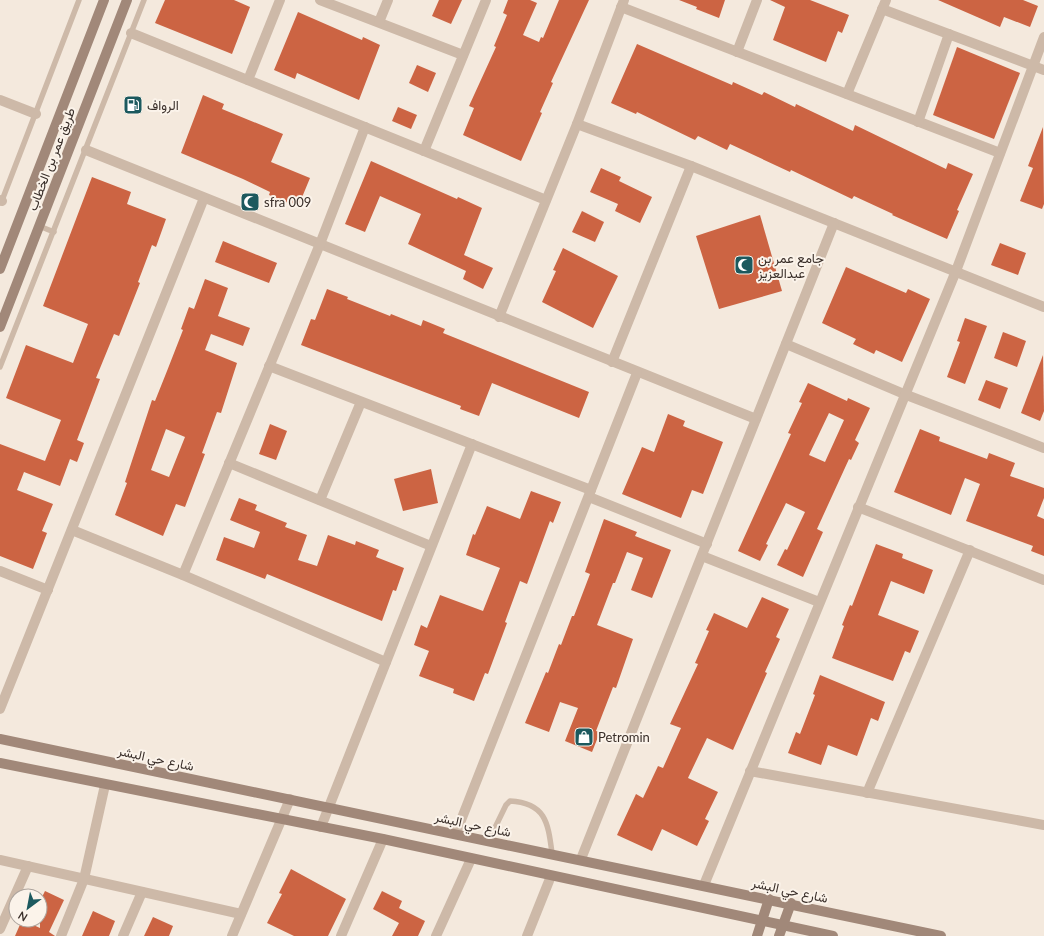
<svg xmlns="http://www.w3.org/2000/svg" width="1044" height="936" font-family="Lato,Vazirmatn,sans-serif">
<rect width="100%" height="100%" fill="#f4e9dd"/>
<g fill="#cc6443" fill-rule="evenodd">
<path d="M165,0h69l16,7 -18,47 -77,-31z"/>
<path d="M439,0h23l-11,24 -19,-8z"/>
<path d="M508,0h22l7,3 -14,32 16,7 2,-5 2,1 16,-38h30l-38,82 2,1 -13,29 2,1 -21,48 -58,-26 11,-27 -5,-2 27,-59 -2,-1 13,-31 -4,-2z"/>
<path d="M679,0h46l-6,18 -23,-9 1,-2z"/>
<path d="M770,0h40l39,15 -7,18 -4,-2 -12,31 -53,-22 12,-33z"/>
<path d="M938,0h85l15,6 -8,21 -26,-10 -4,10z"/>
<path d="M298,12l64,28 1,-3 17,8 -21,55 -62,-27 -2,6 -21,-9z"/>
<path d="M637,44l95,41 1,-3 29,13 2,-3 31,15 1,-3 57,27 2,-6 91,44 2,-6 25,11 -16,36 2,1 -12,28 -55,-24 1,-1 -39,-18 -2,3 -61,-29 -1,2 -60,-28 -3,6 -29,-14 -3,4 -58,-28 -1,2 -25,-11z"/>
<path d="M957,47l63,26 -26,66 -61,-24z"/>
<path d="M417,65l19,8 -8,19 -19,-9z"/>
<path d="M203,95l21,9 -2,5 61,25 -12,28 39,16 -12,29 -29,-12 1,-3 -27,-13 -62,-26z"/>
<path d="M398,107l19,8 -6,14 -19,-8z"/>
<path d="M1043,127l1,77 -2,5 -22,-8 13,-33 -5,-2z"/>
<path d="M371,161l86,38 1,-2 24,11 -18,47 29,13 -10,21 -20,-10 3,-8 -58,-27 13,-30 -41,-18 -15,36 -20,-8z"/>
<path d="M601,168l20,9 -2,4 33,16 -12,26 -25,-12 3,-7 -28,-12z"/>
<path d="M92,177l39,15 -4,12 39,15 -10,28 -4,-2 -14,37 2,1 -21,53 -5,-2 -18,44 4,1 -23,61 7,3 -7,19 -7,-3 -10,27 -36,-14 -7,18 36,14 -11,27 5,2 -14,36 -33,-13v-112l45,17 16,-41 -55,-22 20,-53 47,18 15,-39 -45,-18z"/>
<path d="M582,211l22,11 -9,20 -23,-10z"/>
<path d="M760,215l22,76 -63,18 -23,-73z"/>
<path d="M223,241l54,22 -8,20 -54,-21z"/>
<path d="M1000,243l26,10 -8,22 -27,-10z"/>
<path d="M563,248l55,28 -25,52 -51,-26 14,-31 -3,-1z"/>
<path d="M846,267l60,26 2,-4 22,10 -28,63 -26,-12 -2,4 -21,-10 3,-5 -34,-16z"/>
<path d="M205,279l23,9 -10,28 32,12 -7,18 -32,-12 -6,16 32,13 -16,50 -4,-1 -15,41 3,1 -20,53 -9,-3 -13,32 -48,-21 12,-32 -2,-1 27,-82 3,1 12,-30 16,-41 -2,-1 8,-22 5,2zM166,429l19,8 -16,40 -18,-7z"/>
<path d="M327,289l21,8 -1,2 43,17 1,-2 30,12 2,-6 22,9 -2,4 146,59 -10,26 -87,-35 -13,33 -19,-7 1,-3 -160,-61 10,-26 4,1z"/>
<path d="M965,318l22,8 -22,58 -18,-7 13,-35 -3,-1z"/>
<path d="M1003,332l23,9 -9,26 -23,-9z"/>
<path d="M1043,355l1,56 -4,10 -19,-8z"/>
<path d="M986,380l22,8 -8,21 -22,-9z"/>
<path d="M808,383l39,18 1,-3 22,10 -15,32 4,3 -8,17 -2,-1 -32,70 6,3 -20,45 -26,-12 8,-16 2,1 18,-38 -19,-9 -20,41 2,1 -8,16 -22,-10 53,-117 -3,-1 14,-30 -3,-1zM829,413l15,7 -19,42 -16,-7z"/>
<path d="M668,414l17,7 -2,5 40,16 -20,52 -11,-4 -11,28 -59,-24 20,-47 12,5z"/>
<path d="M270,424l17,7 -11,29 -17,-6z"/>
<path d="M920,429l20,8 -1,4 48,18 2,-6 26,10 -5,13 34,12v10l-7,18 7,3v37l-13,-5 2,-5 -67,-25 14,-37 -15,-6 -14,37 -57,-23z"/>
<path d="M431,469l7,34 -35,8 -9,-32z"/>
<path d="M531,491l30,11 -8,21 -3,-2 -23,63 -7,-3 -15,41 2,1 -19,51 -3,-1 -11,28 -21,-8 1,-4 -35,-13 10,-25 -15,-6 7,-20 6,3 13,-33 43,16 17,-43 -34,-13 7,-21 2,1 12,-29 33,13z"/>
<path d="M239,498l18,7 -2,5 32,13 -2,4 22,8 -9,25 19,6 11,-31 27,10 1,-4 23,9 -3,7 28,11 -8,23 -3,-1 -11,31 -115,-47 -2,5 -49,-19 8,-23 30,11 6,-16 -30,-12z"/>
<path d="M604,519l33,13 -2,4 36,14 -19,48 -21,-8 12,-32 -16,-6 -12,31h-2l-16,42 36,14 -17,49 -3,-1 -17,44 4,1 -8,20 -27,-11 13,-33 -18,-6 -11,30 -24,-9 21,-51 2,1 11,-29 2,1 11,-29h2l16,-42 -5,-2z"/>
<path d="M876,544l27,10 -1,4 31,12 -9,24 -33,-13 -13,34 41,16 -9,22 -5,-2 -12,30 -61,-23 12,-32 -2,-1 8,-20 2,1z"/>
<path d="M762,597l27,12 -13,28 4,2 -15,33 2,1 -34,77 -26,-12 -19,40 30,14 -13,27 4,2 -12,25 -35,-17 -10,22 -35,-16 19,-41 7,4 15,-32 5,2 18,-40 -11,-4 28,-60 -3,-1 14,-32 -3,-1 8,-17 33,15z"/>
<path d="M820,675l65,27 -7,19 -7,-3 -14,38 -29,-11 -7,20 -33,-12 8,-21 4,2 15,-39 -2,-1z"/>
<path d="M291,869l55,30 -18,37h-34l-27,-13 15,-29 -3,-1z"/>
<path d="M45,891l19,9 -15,32 6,4h-40l7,-16 18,8v-27z"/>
<path d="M382,891l20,10 -3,7 26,13 -7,15h-26l7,-13 -26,-14z"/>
<path d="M93,911l22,10 -6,15h-27z"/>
<path d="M153,917l20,9 -4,10h-25z"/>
</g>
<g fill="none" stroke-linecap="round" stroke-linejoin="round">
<g stroke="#cdb9a8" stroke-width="5.5">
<path d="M1,203l78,-203"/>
<path d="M39,226l15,6"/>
<path d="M0,367l144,-367"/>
<path d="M489,840l17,-35 4,-4c36,2 38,22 42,52"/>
</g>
<g stroke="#cdb9a8" stroke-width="10">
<path d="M320,0l143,55"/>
<path d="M621,7l379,146"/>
<path d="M882,9l162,61"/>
<path d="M379,22l9,-22"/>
<path d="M131,33l415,167"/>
<path d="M737,52l20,-52"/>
<path d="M248,80l32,-80"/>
<path d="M847,94l39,-94"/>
<path d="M0,100l36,14"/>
<path d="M918,122l31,-88"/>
<path d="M577,124l114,42 353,141"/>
<path d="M86,150l670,269"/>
<path d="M424,151l62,-151"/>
<path d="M0,200l2,1"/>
<path d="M499,317l78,-193 47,-124"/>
<path d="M786,344l118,50 140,54"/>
<path d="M612,362l79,-196"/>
<path d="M269,366l322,124"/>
<path d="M229,463l202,83"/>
<path d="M589,497l118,47"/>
<path d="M320,500l41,-98"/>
<path d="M858,507l186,73"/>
<path d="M72,530l111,45 203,87"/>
<path d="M702,556l117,46"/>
<path d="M0,571l48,19"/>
<path d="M183,575l137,-331 45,-117"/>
<path d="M0,709l204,-511"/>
<path d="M750,771l294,54"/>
<path d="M867,793l103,-243"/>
<path d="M321,827l151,-383"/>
<path d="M456,833l181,-460"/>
<path d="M581,859l253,-636"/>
<path d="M0,860l241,54"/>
<path d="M704,885l252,-614 88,-234"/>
<path d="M0,929l28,-63"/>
<path d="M61,936l23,-57 21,-94"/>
<path d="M123,936l19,-44"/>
<path d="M232,936l58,-137"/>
<path d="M341,936l42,-97"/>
<path d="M436,936l35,-77"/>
<path d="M527,936l24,-60"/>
</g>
<g stroke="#a18879" stroke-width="10">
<path d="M0,269l104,-269"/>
<path d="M0,327l127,-327"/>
<path d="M0,739l941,197"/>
<path d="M0,763l383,76 450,97"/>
<path d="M757,936l12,-37"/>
<path d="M779,936l12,-33"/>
</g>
</g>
<defs>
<g id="fuel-square" transform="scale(1)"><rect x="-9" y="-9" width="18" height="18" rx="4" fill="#1c595e" stroke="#fbf3ea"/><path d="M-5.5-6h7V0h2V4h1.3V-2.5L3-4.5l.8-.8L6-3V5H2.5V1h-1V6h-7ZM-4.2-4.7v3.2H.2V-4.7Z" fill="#fff"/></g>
<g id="mosque-square" transform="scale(1)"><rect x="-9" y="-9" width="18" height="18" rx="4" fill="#1c595e" stroke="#fbf3ea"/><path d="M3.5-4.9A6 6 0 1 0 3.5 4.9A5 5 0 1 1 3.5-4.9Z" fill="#fff"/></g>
<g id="shop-square" transform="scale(1)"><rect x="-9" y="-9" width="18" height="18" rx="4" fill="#1c595e" stroke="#fbf3ea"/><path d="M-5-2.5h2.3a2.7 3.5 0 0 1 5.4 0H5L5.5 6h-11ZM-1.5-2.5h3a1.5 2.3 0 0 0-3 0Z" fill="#fff"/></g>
</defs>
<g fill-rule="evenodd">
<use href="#fuel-square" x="133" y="105"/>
<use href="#mosque-square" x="250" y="202"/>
<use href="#mosque-square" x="744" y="265"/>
<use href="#shop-square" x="584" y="737"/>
</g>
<g text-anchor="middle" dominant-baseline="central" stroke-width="4" stroke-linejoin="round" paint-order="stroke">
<g font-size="13" fill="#392e29" stroke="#fbf3ea" text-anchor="start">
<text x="147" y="105">الرواف</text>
<text x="264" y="202">sfra 009</text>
<text x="758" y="258">جامع عمر بن<tspan x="758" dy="15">عبدالعزيز</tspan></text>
<text x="598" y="737">Petromin</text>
</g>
<g font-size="13" fill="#392e29" stroke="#fbf3ea">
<text transform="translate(51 159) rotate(-69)">طريق عمر بن الخطاب</text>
<text transform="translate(156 758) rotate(12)">شارع حي البشر</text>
<text transform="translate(473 824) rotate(12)">شارع حي البشر</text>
<text transform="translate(790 890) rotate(12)">شارع حي البشر</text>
</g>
</g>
<g transform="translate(28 908) rotate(212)"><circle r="19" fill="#fbf3ea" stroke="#ada49d"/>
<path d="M0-3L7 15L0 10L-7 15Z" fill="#1c595e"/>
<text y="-6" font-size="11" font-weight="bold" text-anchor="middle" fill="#392e29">N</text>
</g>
</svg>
